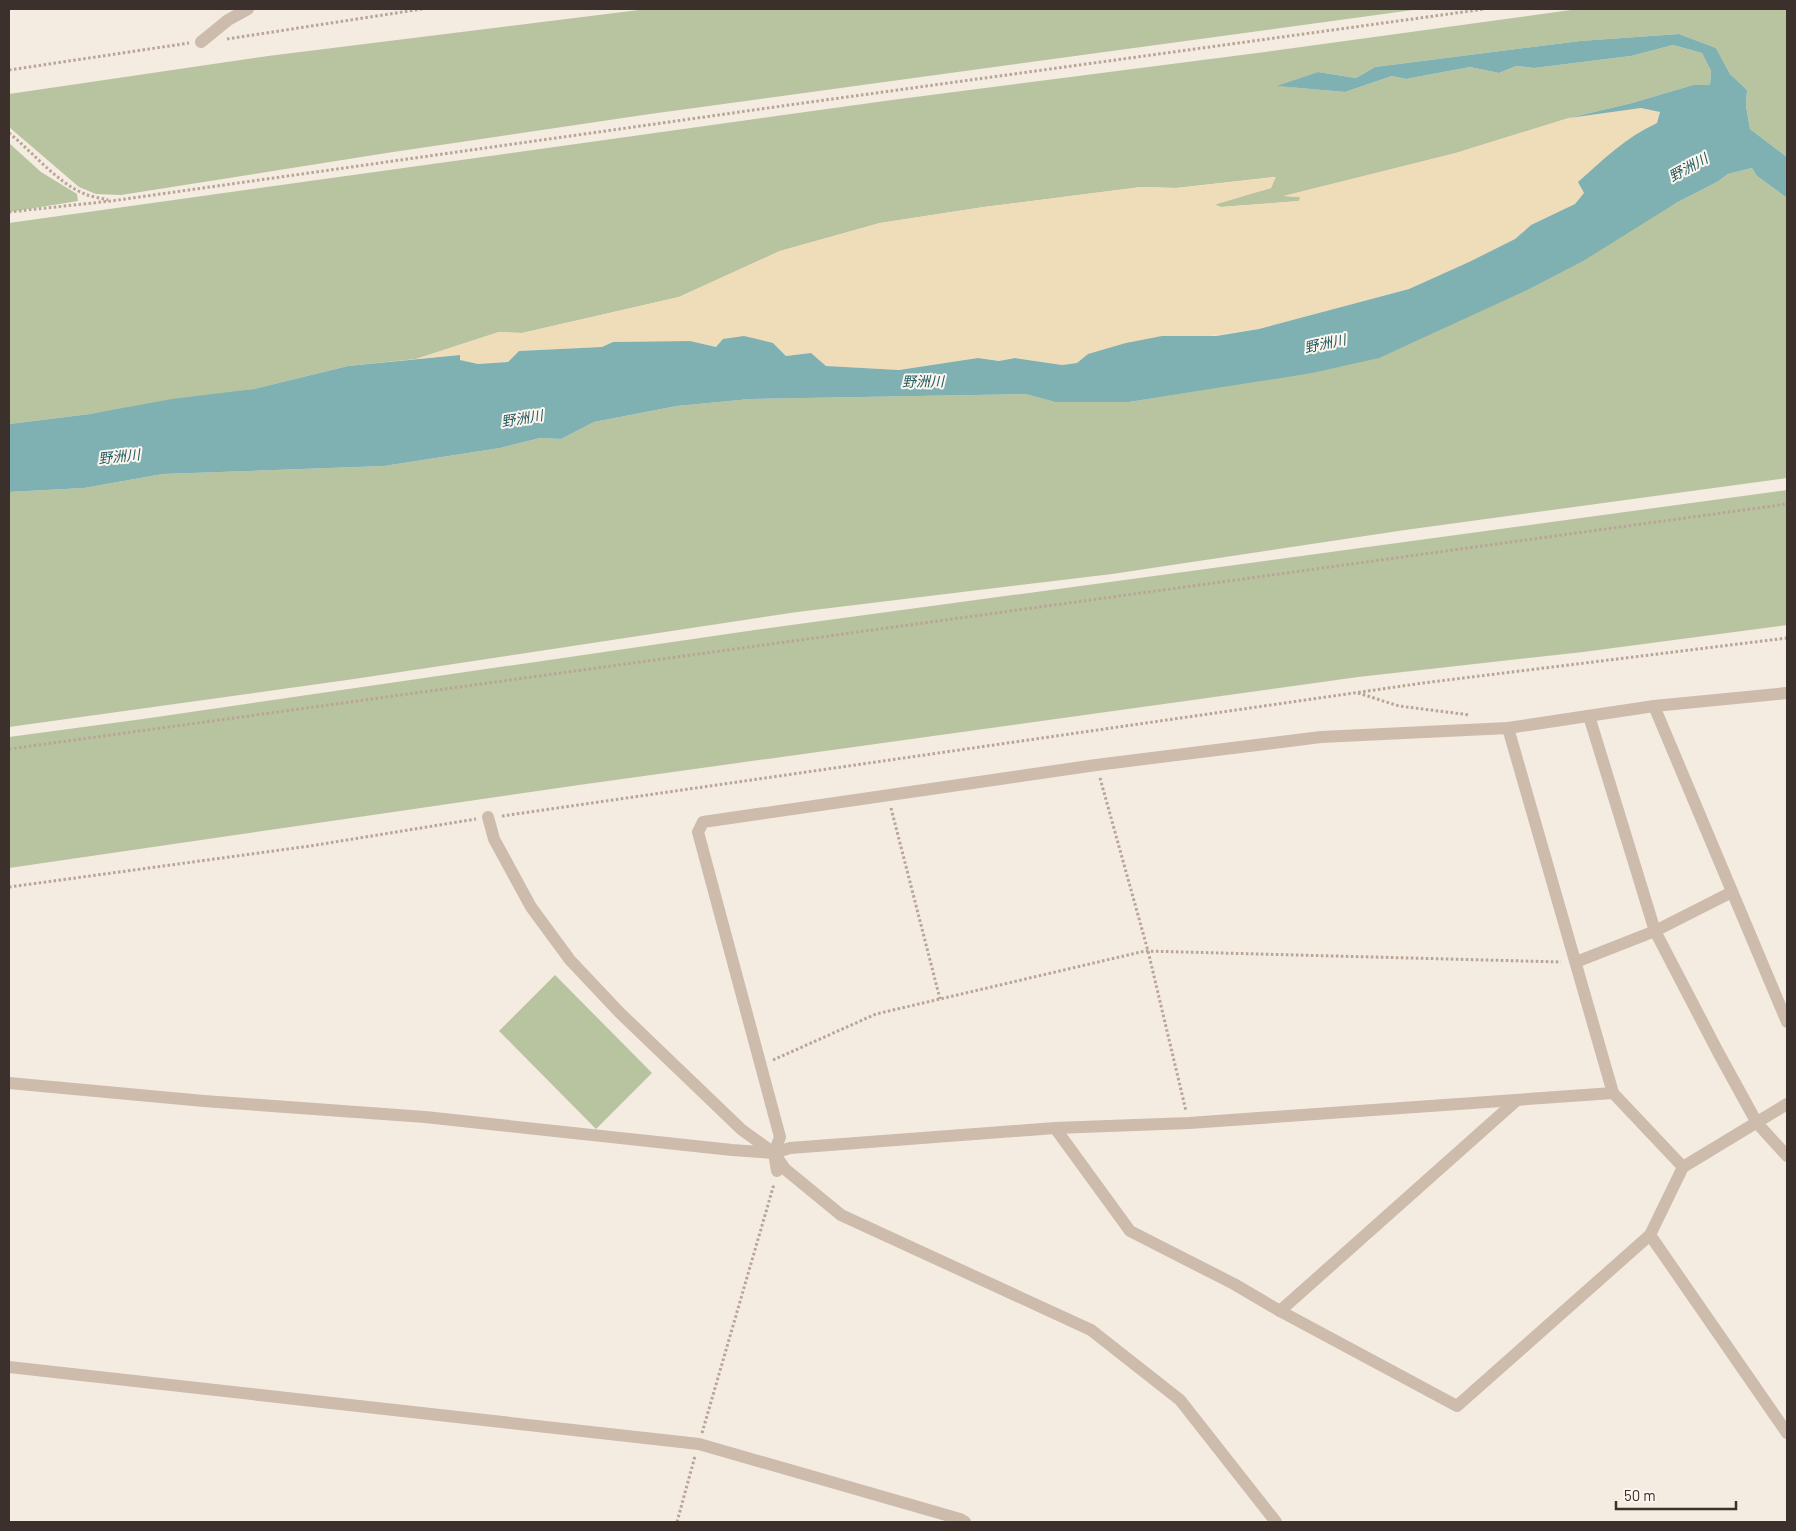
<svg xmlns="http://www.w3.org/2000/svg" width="1796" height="1531" font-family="Barlow,'Noto Sans JP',sans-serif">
<rect width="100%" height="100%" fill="#f4ebe1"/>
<g fill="#b8c4a0">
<path d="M647,9h773l-770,105 -257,38 -272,43 -25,-1 -17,-7 -70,-60v-33l259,-38z"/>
<path d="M1578,9h209v148l-37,-28 -4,-23 1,-16 -17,-16 -14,-26 -37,-14 -99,7 -205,26 -19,11 -38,-6 -39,14 66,6 47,-16 14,3 64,-12 29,6 17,-7 18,2 97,-12 42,-11 29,8 9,18 -1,15 -17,-1 -61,18 -63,15 -113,35 -171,43 15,1v4l-79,6 -8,-3 58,-16 4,-11 -99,11 -35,-1 -157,20 -104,16 -100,28 -101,46 -157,36 -23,-1 -83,27 -68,7 -94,23 -164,25 -81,10v-201l883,-123 373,-48z"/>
<path d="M9,143l32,29 36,22 1,7 -69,11z"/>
<path d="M1752,168l5,8 30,22v280l-382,52 -293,44 -315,38 -443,67 -345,48v-235l75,-4 79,-14 221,-8 116,-18 40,-10 21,1 33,-17 83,-16 73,-7 277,-5 28,8h74l98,-16 449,-183 41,-21 11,-8z"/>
<path d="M1787,490v135l-204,27 -225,25 -779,108 -570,83v-131l134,-18 605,-88z"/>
<path d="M555,975l97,98 -56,56 -97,-98z"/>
</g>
<path fill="#efdcb8" d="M1641,108l19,4 -3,11c-30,14 -54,37 -78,59l5,11 -9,11 -44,21 -16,14 -46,23 -60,27 -150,40 -171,25 -11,9 -15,2 -47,-7 -16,3 -21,-3 -79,12 -73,-4 -15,-13 -25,3 -13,-13 -57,4 -26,-6 -77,1 -10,5 -84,4 -11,11 -30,2 -19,-4 1,-5 -44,4 83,-27 23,1 157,-36 101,-46 100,-28 104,-16 157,-20 35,1 100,-11 -5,11 -57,17 7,2 78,-6 1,-4 -17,-1 173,-43 113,-35z"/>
<path fill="#7fb0b2" d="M1679,34l37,14 14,26 17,16 -1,16 4,23 37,28v41l-30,-22 -5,-8 -24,6 -11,8 -41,21 -93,58 -56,29 -148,68 -67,15 -183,29h-74l-29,-8 -276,5 -73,7 -83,16 -33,17 -21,-1 -40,10 -116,18 -221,8 -79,14 -75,4v-68l81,-10 82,-15 82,-10 94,-23 112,-11v5l18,4 30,-2 11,-11 83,-4 11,-5 77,-1 26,6 7,-8 21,-3 29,7 13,13 25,-3 15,13 73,4 79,-12 21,3 16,-3 47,7 15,-2 11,-9 38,-11 36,-7h54l43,-7 150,-40 60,-27 46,-23 16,-14 44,-21 9,-11 -6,-11c25,-22 48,-45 79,-59l3,-11 -19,-4 -72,10 63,-15 61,-18h17l1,-14 -9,-18 -29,-8 -42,11 -97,12 -18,-2 -17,7 -29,-6 -64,12 -14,-3 -47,16 -68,-6 41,-14 38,6 19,-11 205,-26z"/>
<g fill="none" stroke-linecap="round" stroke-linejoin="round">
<g stroke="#b9a596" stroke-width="3" stroke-dasharray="2.5 2.5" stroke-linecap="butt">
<path d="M227,39l195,-30"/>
<path d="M9,70l180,-27"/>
<path d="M9,133c24,19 48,50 76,61 7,3 16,4 23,6"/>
<path d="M9,212l102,-11 678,-96 696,-96"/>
<path d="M1358,693l41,13 71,9"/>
<path d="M9,749l1778,-245"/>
<path d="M1100,778l48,173 38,160"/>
<path d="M891,808l49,191"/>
<path d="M502,816l921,-133 364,-45"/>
<path d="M9,887l301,-41 166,-27"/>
<path d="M773,1060l103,-46 269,-63 416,11"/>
<path d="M702,1433l72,-249"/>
<path d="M677,1522l18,-66"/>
</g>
<g stroke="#cdbbac" stroke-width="12">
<path d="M201,42l27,-22 20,-11"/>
<path d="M1654,706l133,316"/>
<path d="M1589,716l66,215 63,121 39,71 30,33"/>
<path d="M1508,728l105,365 70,74"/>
<path d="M488,817l6,22 37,68 39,53 51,54 121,116 32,23 11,16 56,46 250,115 89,70 96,122"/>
<path d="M1576,962l79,-31 77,-39"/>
<path d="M9,1083l195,18 221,16 307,33 42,3 16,-5 265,-20 134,-5 424,-30"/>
<path d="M1055,1128l75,103 104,53 46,27 177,95 193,-171 33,-68 104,-63"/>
<path d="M777,1171l-3,-18 6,-16 -82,-305 5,-10 393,-57 225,-28 187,-9 146,-22 133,-13"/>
<path d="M1650,1235l137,198"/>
<path d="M1280,1311l237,-211"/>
<path d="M9,1367l690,77 261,75 5,3"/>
</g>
</g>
<g text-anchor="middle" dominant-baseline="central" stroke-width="4" stroke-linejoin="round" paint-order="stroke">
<g font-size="14" font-style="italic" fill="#1f5a5e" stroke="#fbf5ee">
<text transform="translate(1688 167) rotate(-29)">野洲川</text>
<text transform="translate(1325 343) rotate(-12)">野洲川</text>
<text transform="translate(923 381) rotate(-1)">野洲川</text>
<text transform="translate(522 418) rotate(-9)">野洲川</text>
<text transform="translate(119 456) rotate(-6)">野洲川</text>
</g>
</g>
<rect width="1796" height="1531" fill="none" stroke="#3b302b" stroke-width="20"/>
<path d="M1616 1501v8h120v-8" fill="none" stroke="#3b302b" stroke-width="2.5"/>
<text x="1624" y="1501" font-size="15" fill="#3b302b" stroke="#fbf5ee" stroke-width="4" paint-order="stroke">50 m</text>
</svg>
